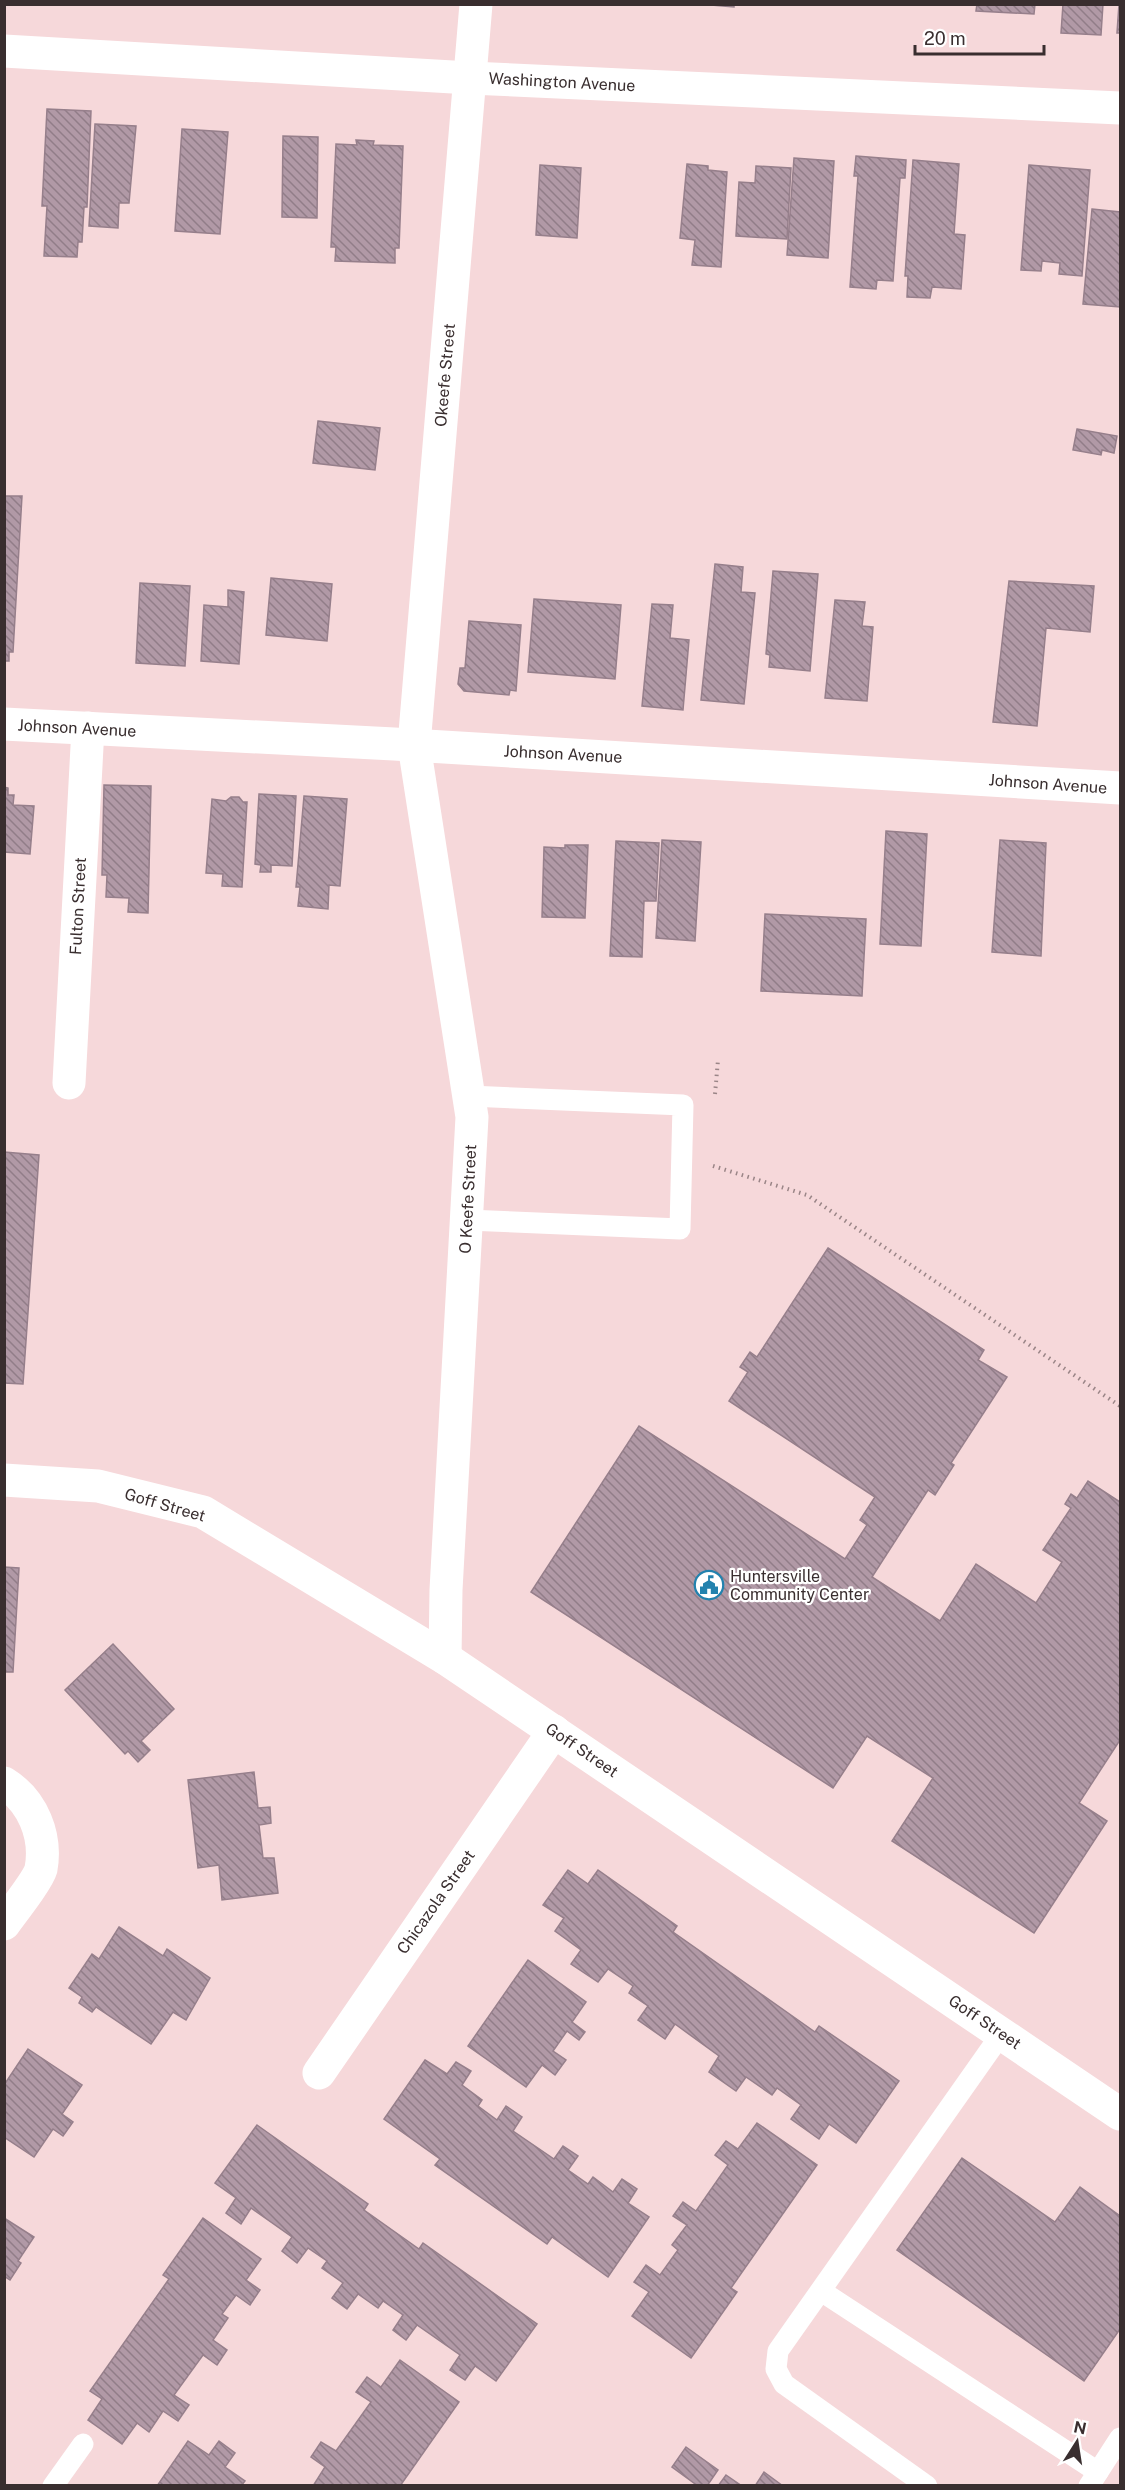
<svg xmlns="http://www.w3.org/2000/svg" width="1125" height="2490" font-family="'Public Sans',sans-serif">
<defs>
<pattern id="building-back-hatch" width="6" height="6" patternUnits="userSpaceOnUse" patternTransform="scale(1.5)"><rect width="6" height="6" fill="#b199a6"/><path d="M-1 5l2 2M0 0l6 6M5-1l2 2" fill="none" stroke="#917d88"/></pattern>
</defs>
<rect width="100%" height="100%" fill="#f6d8da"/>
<g fill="url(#building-back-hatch)" stroke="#967f8b" stroke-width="1.5">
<path d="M699,4h35v3z"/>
<path d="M977,4h58l-1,10 -58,-3z"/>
<path d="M1063,4h40l-2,31 -40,-2z"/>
<path d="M1119,4h1v29h-3z"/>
<path d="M47,109l44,2 -4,96h-3l-2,35h-4l-1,15 -33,-1 3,-50h-5z"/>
<path d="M95,124l41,2 -7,77h-10l-1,25 -29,-2z"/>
<path d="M182,129l46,3 -8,102 -45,-3z"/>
<path d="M283,136l35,1 -1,81 -35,-1z"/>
<path d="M356,140l18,1 -1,4 30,1 -4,102h-4v15l-60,-2 1,-14h-5l5,-103 21,1z"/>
<path d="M856,156l50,4 -1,18h-5l-7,103 -16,-1 -1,9 -26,-2 8,-111h-4z"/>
<path d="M794,158l40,3 -6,97 -41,-3z"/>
<path d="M913,160l46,4 -5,70 11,1 -4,54 -29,-2 -2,11 -23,-1 1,-21h-3z"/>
<path d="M687,164l21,2v4l19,2 -6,95 -29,-2 3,-25 -15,-2z"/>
<path d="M540,165l41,3 -4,70 -41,-3z"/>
<path d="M1029,165l61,5 -8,106 -23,-2 1,-11 -18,-2 -1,10 -20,-1z"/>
<path d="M756,166l35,2 -4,71 -51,-3 3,-54 16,1z"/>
<path d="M1092,209l28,3v95l-37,-3z"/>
<path d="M318,421l62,7 -5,42 -62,-7z"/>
<path d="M1077,429l40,7 -3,17 -12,-3 -1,5 -28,-5z"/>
<path d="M5,496h17l-9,156h-4v9h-5z"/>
<path d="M715,564l28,3 -2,25 14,1 -11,111 -43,-4z"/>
<path d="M773,571l45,3 -8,97 -41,-4 1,-12 -4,-1z"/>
<path d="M271,578l61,6 -5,57 -61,-6z"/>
<path d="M1009,581l85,5 -4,46 -44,-4 -9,98 -44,-4z"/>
<path d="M140,583l50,3 -5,80 -49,-3z"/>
<path d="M228,590l16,2 -5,72 -38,-3 3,-56 24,2z"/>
<path d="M534,599l87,6 -6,74 -87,-7z"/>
<path d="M835,600l30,2 -3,24 11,1 -6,74 -42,-3z"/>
<path d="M652,604l21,1 -3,33 19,2 -6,70 -41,-4z"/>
<path d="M469,621l52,4 -5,66 -6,-1 -1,5 -45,-4 -6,-7 2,-16h5z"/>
<path d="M104,785l47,1 -3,127 -20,-1 1,-14 -23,-1 1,-22h-5z"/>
<path d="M4,787l4,1v7h6l-1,10 21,1 -4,48 -26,-2z"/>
<path d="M259,794l37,2 -4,70 -21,-1v7h-11l1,-7 -6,-1z"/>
<path d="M304,796l43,3 -7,87 -11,-1 -1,24 -30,-3 2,-19h-4z"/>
<path d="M231,797h8l4,5h4l-5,85 -20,-1 1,-12 -17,-1 6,-74 14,2z"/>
<path d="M886,831l41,3 -6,112 -41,-2z"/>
<path d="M662,840l39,2 -6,99 -39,-3z"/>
<path d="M1000,840l46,3 -5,113 -49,-4z"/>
<path d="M616,841l43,2 -3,58h-12l-2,56 -32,-1z"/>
<path d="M565,845h23l-3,73 -43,-1 2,-70 21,1z"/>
<path d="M765,914l101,5 -4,77 -101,-5z"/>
<path d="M4,1152l35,3 -16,229 -19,-1z"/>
<path d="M828,1248l156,102 -6,10 29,17 -56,86 3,2 -19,30 -7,-5 -56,87 68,44 36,-57 60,39 26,-41 -19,-12 28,-42 -6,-4 6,-10 6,4 11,-17 32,21v238l-41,63 28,18 -73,112 -142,-92 41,-63 -66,-42 -34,52 -302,-196 108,-166 206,133 22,-34 -7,-5 15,-23 -146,-96 19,-29 -8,-5 10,-15 7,5z"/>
<path d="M4,1567l15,1 -6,104h-9z"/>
<path d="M113,1644l61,65 -33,32 9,9 -12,12 -10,-11 -3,3 -60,-64z"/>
<path d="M254,1772l4,36 12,-1 1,16 -12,2 4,33h11l4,35 -56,7 -3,-35 -21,3 -10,-88z"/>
<path d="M568,1870l20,14 10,-14 79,56 -4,6 142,100 4,-6 80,55 -43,62 -27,-19 -10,15 -28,-20 10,-14 -24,-17 -5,7 -26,-18 -10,14 -27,-19 10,-16 -44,-32 -10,15 -27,-19 10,-14 -19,-13 4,-7 -25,-17 -10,13 -27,-18 10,-14 -26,-19 9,-13 -21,-13z"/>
<path d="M119,1927l44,29 4,-7 43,29 -24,42 -13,-8 -22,32 -55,-37 -4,5 -13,-9 3,-6 -13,-9 23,-34 7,5z"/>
<path d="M528,1960l58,42 -14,20 13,10 -6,8 -12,-9 -14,20 13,9 -11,15 -13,-10 -16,22 -58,-41z"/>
<path d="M28,2049l54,36 -20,29 11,8 -10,14 -10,-7 -19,28 -30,-20v-52z"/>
<path d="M425,2060l22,14 9,-12 15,9 -9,14 20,15 -4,6 19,14 9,-14 16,11 -9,14 41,28 9,-13 15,10 -10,14 20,14 5,-7 20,15 9,-13 15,10 -9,14 21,14 -41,60 -56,-40 -5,7 -112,-79 5,-6 -56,-40z"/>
<path d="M757,2123l60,42 -86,123 6,4 -46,66 -59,-42 17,-24 -15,-10 12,-17 14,10 18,-25 -6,-5 15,-20 -14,-9 10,-14 13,9 32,-46 -13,-10 11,-14 12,8z"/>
<path d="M257,2125l111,79 -4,6 55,39 4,-6 114,81 -41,57 -21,-15 -10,14 -15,-10 10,-15 -43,-30 -11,15 -13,-10 10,-15 -20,-14 -5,7 -20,-14 -11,15 -15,-11 11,-15 -21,-15 5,-7 -19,-13 -11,15 -15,-12 10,-14 -41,-29 -10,16 -15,-11 10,-15 -21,-15z"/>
<path d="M962,2158l93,64 25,-35 40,29v113l-36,52 -187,-131z"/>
<path d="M4,2218l30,19 -16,24 3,2 -11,17 -6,-4z"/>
<path d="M203,2218l58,41 -15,21 14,10 -10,15 -14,-10 -14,19 6,4 -15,22 14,10 -10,15 -14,-10 -29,40 15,10 -11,16 -15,-10 -14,21 -12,-9 -15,21 -34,-24 14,-21 -12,-8 79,-112 -6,-4z"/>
<path d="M400,2360l59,42 -59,84h-87l12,-19 -14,-10 10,-15 15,9 35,-49 -15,-10 11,-15 14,10z"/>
<path d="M188,2441l21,14 10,-14 16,12 -10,14 20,14 -4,5h-84z"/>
<path d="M686,2447l32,23 -11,16h-9l-26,-19z"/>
<path d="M764,2472l19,14h-28z"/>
<path d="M726,2475l16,11h-24z"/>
</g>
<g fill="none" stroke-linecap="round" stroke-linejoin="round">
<g stroke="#9a8587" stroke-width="4" stroke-dasharray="1.5 4.5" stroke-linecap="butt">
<path d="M715,1094l3,-34"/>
<path d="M713,1166l94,29 313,211"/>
</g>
<g stroke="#fff" stroke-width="21">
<path d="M467,1220l213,9 3,-124 -214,-9"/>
<path d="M821,2291l277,181"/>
<path d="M53,2486l30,-42"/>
<path d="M927,2486l-143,-102 -8,-15 2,-18 224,-318"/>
<path d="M1089,2486l31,-48"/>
</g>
<g stroke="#fff" stroke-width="33">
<path d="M4,51l466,27 650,30"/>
<path d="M4,724l390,20 726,44"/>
<path d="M69,1083l19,-355"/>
<path d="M4,1480l94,6 105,26 242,146 675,456"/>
<path d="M445,1658l1,-68 26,-473 -58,-372 62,-741"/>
<path d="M4,1783c29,18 43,53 37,86 -3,11 -29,44 -37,55"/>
<path d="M319,2073l235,-342"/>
</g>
</g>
<defs>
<g id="civic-ring" transform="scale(1.5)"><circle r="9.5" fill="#fff" stroke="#2382ae" stroke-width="1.5"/><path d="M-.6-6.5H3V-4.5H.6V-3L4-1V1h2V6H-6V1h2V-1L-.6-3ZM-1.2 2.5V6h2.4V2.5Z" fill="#2382ae"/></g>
</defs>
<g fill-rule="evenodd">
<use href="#civic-ring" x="709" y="1585"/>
</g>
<g text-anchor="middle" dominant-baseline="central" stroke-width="4.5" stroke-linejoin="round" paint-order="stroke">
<g font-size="16" fill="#392e2f" stroke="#fff">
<text transform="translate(562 82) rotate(3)">Washington Avenue</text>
<text transform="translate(445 375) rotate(-85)">Okeefe Street</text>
<text transform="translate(77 728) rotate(3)">Johnson Avenue</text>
<text transform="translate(563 754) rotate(3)">Johnson Avenue</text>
<text transform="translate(1048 784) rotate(4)">Johnson Avenue</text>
<text transform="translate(78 906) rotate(-87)">Fulton Street</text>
<text transform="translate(468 1199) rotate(-87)">O Keefe Street</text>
<text transform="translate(165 1505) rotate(16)">Goff Street</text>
<text transform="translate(582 1750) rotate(34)">Goff Street</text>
<text transform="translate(436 1902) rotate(-55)">Chicazola Street</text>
<text transform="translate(985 2022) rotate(34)">Goff Street</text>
</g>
<g font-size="16" fill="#392e2f" stroke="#fff" text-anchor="start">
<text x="730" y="1576">Huntersville<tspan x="730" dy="18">Community Center</tspan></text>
</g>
</g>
<rect width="1125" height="2490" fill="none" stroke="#392e2f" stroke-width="12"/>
<g transform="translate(1077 2442) rotate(12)" stroke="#ffffff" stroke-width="4.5" paint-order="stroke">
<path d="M0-4.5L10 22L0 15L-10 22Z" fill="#392e2f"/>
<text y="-9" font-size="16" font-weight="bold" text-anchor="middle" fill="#392e2f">N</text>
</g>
<path d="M915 45v9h129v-9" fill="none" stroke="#392e2f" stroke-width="3"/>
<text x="924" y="45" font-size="18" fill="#392e2f" stroke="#ffffff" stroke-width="4.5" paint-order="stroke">20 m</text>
</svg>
